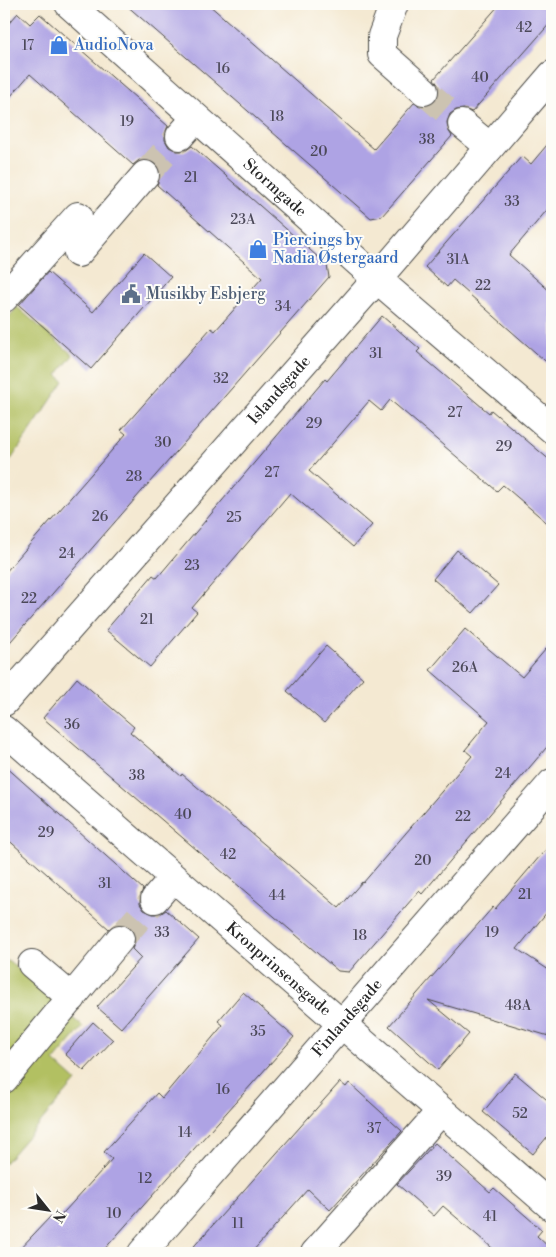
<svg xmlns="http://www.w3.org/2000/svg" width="556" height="1257" font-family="'Libre Bodoni',serif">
<rect width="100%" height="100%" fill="#fdfcf7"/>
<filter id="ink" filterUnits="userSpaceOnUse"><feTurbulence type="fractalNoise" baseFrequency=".02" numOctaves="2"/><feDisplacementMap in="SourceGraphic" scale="10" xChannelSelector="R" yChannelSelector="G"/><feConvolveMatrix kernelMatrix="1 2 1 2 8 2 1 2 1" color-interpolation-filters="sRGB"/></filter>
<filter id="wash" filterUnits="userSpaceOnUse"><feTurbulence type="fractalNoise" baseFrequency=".0096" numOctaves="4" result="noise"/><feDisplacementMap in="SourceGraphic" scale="20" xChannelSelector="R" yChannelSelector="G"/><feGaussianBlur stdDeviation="1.12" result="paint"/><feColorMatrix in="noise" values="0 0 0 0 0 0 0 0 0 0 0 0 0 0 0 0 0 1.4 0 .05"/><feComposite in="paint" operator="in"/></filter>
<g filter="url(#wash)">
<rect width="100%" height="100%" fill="#f4e9d2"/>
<g fill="#b2c062" stroke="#6e7646">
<path d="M17,307l56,48 -16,20 7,6 -60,89v-147z"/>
<path d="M8,960l50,45 -54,61v-101z"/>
<path d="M66,1012l17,15 -29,34 22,20 -72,83v-80z"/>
</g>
<g id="blocks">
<g fill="#aea3e4">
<path d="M125,4h83l166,145 40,-46 6,3h9l7,-5 3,-6v-9l-5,-7 66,-75h52v17l-80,91 -8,-3 -8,1 -6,4 -3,8 1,8 4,6 -70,80 -11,2z"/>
<path d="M18,13l12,11 10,-10 128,112 -3,7v7l4,7 8,4h8l7,-5 135,119 2,12 -325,372v-75l122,-140 -5,-4 90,-102 4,3 47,-53 -105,-93 3,-8v-7l-4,-6 -9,-4h-8l-6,5 -103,-91 -26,30v-75z"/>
<path d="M552,139v65l-43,51 43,38v74l-99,-87 -6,7 -22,-20 97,-111 9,8z"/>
<path d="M144,253l27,24 -80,92 -72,-64 29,-33 45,40z"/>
<path d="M382,316l38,33 -3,3 72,61 2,-3 61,52v65l-49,-42 -6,6 -107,-91 -9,11 -12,-10 -60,70 63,54 -19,22 -63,-54 -98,115 5,4 -47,55 -44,-37 47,-55 4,3 168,-199 2,2z"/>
<path d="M457,550l41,35 -25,28 -40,-34z"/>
<path d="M465,629l57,48 30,-35v99l-130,153 -3,-3 -70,81 -11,-1 -295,-253 34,-40 57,49 -4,5 51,44 1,-2 157,134 23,-26 1,1 109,-127 -7,-6 24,-29 -59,-51z"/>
<path d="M326,646l37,32 -39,45 -37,-32z"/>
<path d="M4,765l139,124 -3,8v7l4,6 9,4h7l6,-4 33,29 -78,89 -24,-21 44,-49 -9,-9 3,-7 -1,-9 -4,-6 -7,-3h-8l-6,5 -105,-93z"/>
<path d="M552,842v64l-35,43 35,23v65l-124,-37 41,34 -31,36 -49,-44 104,-119 2,2z"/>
<path d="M243,992l51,45 -193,216h-85l34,-36 5,5 57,-63 -8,-7 53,-59 5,5 61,-73 -5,-4z"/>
<path d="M93,1022l20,18 -29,31 -19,-17z"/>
<path d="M515,1073l37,31v27l-19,23 -50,-42z"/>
<path d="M340,1082l6,5 3,-4 53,48 -72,79 -22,-21 -57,64h-63z"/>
<path d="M435,1143l55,49 4,-4 48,42 -5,6 15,14v3h-54l-55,-47 -9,10 -37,-32z"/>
</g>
</g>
</g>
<g filter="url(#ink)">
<use href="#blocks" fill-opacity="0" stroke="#494844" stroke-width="1"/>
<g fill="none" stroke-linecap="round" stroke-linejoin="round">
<g stroke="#ccc3b1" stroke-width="28" stroke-dasharray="28 14" stroke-linecap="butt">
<path d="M424,91l38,33"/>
<path d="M145,175l35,-39"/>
<path d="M120,939l35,-40"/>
</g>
<g stroke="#494844" stroke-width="30">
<g id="minor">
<path id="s1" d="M69,4l308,275 175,150"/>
<path d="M394,4l-12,32v18l42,37"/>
<path d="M462,124l28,23"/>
<path d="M180,136l16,-18"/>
<path d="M78,253l67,-78"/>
<path d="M4,298l74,-82"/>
<path id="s2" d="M4,702l373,-423 175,-204"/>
<path id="s3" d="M4,730l548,477"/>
<path d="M155,899l18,-21"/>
<path d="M32,964l40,34"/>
<path d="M4,1079l116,-140"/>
<path id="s4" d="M142,1253l410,-470"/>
<path d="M315,1253l126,-142"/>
</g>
</g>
<use href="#minor" stroke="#fff" stroke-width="28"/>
</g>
</g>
<defs>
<g id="shop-bare" transform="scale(1.5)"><path d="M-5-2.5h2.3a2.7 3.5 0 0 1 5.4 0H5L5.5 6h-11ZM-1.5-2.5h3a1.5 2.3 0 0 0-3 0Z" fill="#3f7fe0" stroke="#fdfcf7" stroke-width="2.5" paint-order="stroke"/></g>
<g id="civic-bare" transform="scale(1.5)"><path d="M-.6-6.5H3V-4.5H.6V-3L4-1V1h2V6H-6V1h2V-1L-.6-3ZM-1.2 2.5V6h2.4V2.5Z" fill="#5c6f8a" stroke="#fdfcf7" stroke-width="2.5" paint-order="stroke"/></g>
</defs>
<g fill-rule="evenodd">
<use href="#shop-bare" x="59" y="45"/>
<use href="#shop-bare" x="258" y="249"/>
<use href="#civic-bare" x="131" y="294"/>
</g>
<g text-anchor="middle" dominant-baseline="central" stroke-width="4" stroke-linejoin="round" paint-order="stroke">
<g font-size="14" fill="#4c4959">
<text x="524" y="28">42</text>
<text x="28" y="46">17</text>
<text x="223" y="69">16</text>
<text x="480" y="78">40</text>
<text x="277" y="117">18</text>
<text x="127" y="122">19</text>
<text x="427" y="140">38</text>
<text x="319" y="152">20</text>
<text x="191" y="178">21</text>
<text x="512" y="202">33</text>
<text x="243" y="220">23A</text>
<text x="458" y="260">31A</text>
<text x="483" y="286">22</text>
<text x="283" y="307">34</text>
<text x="376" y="354">31</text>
<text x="221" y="379">32</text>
<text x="455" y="413">27</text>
<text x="314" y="424">29</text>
<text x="163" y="443">30</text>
<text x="504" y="447">29</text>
<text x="272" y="473">27</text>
<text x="134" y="477">28</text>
<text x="100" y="517">26</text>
<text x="234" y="518">25</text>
<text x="67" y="554">24</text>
<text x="192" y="566">23</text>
<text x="29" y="599">22</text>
<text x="147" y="620">21</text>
<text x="465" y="668">26A</text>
<text x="72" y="725">36</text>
<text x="503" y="774">24</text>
<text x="137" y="776">38</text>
<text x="183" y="815">40</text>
<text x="463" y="817">22</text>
<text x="46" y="833">29</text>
<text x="228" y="855">42</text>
<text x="423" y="861">20</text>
<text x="105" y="884">31</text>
<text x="525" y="895">21</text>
<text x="277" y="896">44</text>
<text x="162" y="933">33</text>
<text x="492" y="933">19</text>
<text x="360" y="936">18</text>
<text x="518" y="1006">48A</text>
<text x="258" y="1032">35</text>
<text x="223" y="1090">16</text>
<text x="520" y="1114">52</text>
<text x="374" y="1129">37</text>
<text x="185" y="1133">14</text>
<text x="444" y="1177">39</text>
<text x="145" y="1179">12</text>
<text x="114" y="1214">10</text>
<text x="490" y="1217">41</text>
<text x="238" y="1224">11</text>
</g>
<g font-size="16" fill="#366cbe" stroke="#fdfcf7" text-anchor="start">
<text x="74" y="45">AudioNova</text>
<text x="273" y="240">Piercings by<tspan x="273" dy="18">Nadia Østergaard</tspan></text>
</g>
<g font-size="16" fill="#2b2b2b" stroke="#fdfcf7">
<text stroke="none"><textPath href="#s1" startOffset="276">Stormgade</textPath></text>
<text stroke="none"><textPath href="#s2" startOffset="416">Islandsgade</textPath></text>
<text stroke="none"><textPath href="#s3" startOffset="364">Kronprinsensgade</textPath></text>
<text stroke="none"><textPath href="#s4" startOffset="312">Finlandsgade</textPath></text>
</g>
<g font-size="16" fill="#4e5e75" stroke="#fdfcf7" text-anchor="start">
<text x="146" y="294">Musikby Esbjerg</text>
</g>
</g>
<rect width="556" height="1257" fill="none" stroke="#fdfcf7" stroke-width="20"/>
<g transform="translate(48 1210) rotate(120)" stroke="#fdfcf7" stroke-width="4" paint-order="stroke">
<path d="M0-4L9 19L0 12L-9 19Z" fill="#2b2b2b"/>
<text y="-8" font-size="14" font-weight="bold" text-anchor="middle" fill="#2b2b2b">N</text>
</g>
</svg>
